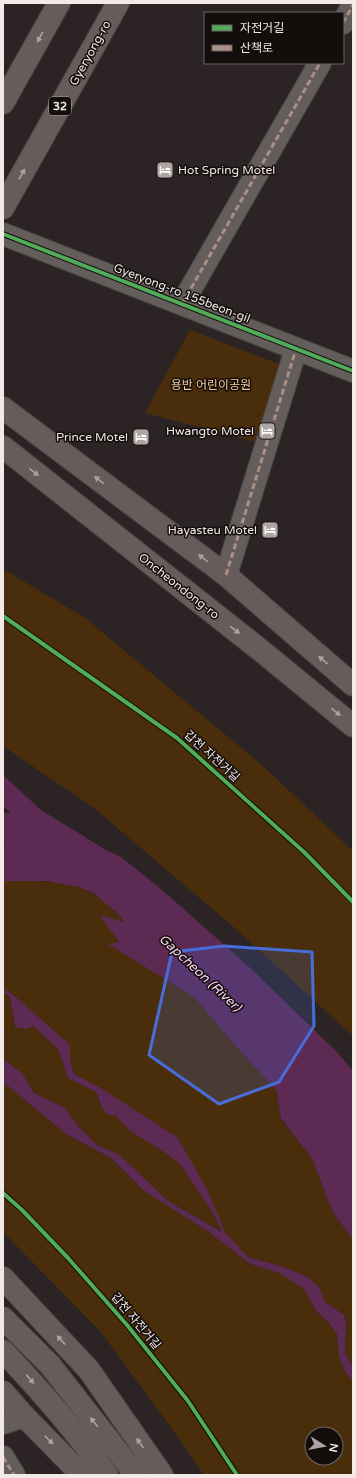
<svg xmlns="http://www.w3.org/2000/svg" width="356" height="1478" font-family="'Varela Round','Noto Sans KR',sans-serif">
<rect width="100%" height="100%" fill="#2c2424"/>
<g fill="#4a2e0b" fill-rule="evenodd">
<path d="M190,330l94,36 -24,77 -115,-30z"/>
<path d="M3,569l82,49 178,148 90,85v185l-117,-107 -142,-121 -91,-62z"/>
<path d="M3,881c25,0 68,-2 89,12 12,7 23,18 32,29l-23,-7 19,28 -11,1 85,53 34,40 48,53 5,30 31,38 20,53 21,29v127l-8,-14 1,-31 -2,-7 -20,-14 -4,-13 -12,-11 -27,-11 -33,-9 -24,-25 -17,-43 -108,-102 -25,-13 -4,-13 -1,-16 -52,-47 -14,-10z"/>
<path d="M3,992l7,5 5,30 18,-1 25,23 10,29 28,14 4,14 16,10 14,15 31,19 18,13 34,50 10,19 -55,-31 -48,-46 -23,-10 -17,-17 -15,-20 -31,-15 -11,-19 -20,-15z"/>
<path d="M3,1082l63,52 43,23 35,34 65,41 41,32 29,9 25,16 12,22 13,12 8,11 2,22 5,14 9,11v94h-149l-34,-49 -70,-95 -97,-99zM312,1434h24v24h-24z"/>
</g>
<g fill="#5c2a52">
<path d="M3,775l38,35 65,40 15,7 40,32 87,77 87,84 18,21v169l-21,-29 -20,-53 -31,-39 -5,-29 -48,-53 -34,-40 -86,-53 11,-2 -19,-27 24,7 -8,-10 -24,-20 -14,-5 -31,-6h-44v-36h3l-3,-3v-29h7l-7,-8z"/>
<path d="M3,988l14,10 53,47v16l4,13 25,13 78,50 30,52 18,43 23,25 33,9 27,11 12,11 4,13 20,14 2,7 -1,31 8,14v14l-9,-11 -5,-14 -2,-22 -8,-11 -13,-12 -12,-22 -25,-16 -29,-9 -41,-32 -65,-41 -33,-33 -45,-24 -63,-52v-23l20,15 11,19 31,15 15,20 17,17 23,10 48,46 54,31 -9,-19 -34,-50 -18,-13 -31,-19 -14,-15 -9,-2 -6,-8 -5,-14 -28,-14 -10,-29 -25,-23 -6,3 -12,-2 -5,-30 -7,-5z"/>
</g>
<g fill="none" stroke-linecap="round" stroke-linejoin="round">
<g stroke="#494242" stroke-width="24">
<g id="minor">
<path d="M343,23l10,-18"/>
<path d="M3,234l350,137"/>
<path d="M182,304l138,-241"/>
<path d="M226,575l70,-226"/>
<path d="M3,1423l21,-7"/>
<path d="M3,1457l11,18"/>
</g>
</g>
<g stroke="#494242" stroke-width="24">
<g id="major">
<path d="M3,103l56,-100"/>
<path d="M3,208l115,-205"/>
<path d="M3,408l223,167 127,110"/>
<path d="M3,447l256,202 94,77"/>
<path d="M3,1278l86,92 73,105"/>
<path d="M3,1318l47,47 86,110"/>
<path d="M3,1351c37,39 73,80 104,124"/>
<path d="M3,1392l21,24 58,59"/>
</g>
</g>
<use href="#minor" stroke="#635d5c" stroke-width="22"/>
<use href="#major" stroke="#675b5c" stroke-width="22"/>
<g stroke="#ac8f84" stroke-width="3" stroke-dasharray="6 3" stroke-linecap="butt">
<path d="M343,23l10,-18"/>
<path d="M182,304l138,-241"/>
<path d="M226,575l70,-226"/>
<path d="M3,1457l11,18"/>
</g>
<g stroke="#130d0c" stroke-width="6">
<g id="cycleway">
<path d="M3,234l350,137"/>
<path d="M3,616l174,122 127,114 49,50"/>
<path d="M3,1193l19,17 46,48 59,67 61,76 49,74"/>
</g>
</g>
<use href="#cycleway" stroke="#51ab58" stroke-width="4"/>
</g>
<defs><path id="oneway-solid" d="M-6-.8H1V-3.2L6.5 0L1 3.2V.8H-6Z"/></defs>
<g fill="#ada2a2">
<use href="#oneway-solid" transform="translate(40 37) rotate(119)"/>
<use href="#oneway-solid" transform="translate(22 174) rotate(-61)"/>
<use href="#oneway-solid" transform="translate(34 472) rotate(38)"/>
<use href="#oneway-solid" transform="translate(99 480) rotate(-143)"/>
<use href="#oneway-solid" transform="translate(203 558) rotate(-143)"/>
<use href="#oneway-solid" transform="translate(235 630) rotate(38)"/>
<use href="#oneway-solid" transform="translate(323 660) rotate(-139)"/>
<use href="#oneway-solid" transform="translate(336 712) rotate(39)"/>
<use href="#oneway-solid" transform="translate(61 1340) rotate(-133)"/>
<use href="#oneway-solid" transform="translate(30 1379) rotate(49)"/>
<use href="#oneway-solid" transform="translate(94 1422) rotate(-128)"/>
<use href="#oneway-solid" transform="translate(49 1440) rotate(45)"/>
<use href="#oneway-solid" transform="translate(140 1443) rotate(-125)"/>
</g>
<path fill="#486ddb" fill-opacity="0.2" stroke="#486ddb" stroke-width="3" stroke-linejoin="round" d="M224,946l88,6 2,74 -35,56 -60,22 -70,-49 23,-103z"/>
<defs>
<g id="hotel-square" transform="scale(0.9)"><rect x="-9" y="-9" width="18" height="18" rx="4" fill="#ada4a3" stroke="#130d0c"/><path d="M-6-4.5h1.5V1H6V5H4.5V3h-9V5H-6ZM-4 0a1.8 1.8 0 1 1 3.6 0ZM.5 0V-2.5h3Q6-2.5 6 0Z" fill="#fff"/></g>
</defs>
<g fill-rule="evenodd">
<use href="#hotel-square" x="165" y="170"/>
<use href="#hotel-square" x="267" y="431"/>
<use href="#hotel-square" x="141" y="437"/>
<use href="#hotel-square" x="270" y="530"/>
</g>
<g text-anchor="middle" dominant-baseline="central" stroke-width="3" stroke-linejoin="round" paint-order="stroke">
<rect fill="#130d0c" stroke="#b0a7a6" stroke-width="1" x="49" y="97" width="22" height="18" rx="3"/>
<g font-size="11" font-weight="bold" fill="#f3e9e8">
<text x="60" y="106">32</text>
</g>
<g font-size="12" fill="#f3e9e8" stroke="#130d0c">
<text transform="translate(90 53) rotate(-61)">Gyeryong-ro</text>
<text transform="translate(182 293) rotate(21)">Gyeryong-ro 155beon-gil</text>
<text transform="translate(179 586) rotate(38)">Oncheondong-ro</text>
<text transform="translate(212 756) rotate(42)">갑천 자전거길</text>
<text transform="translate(136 1321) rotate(50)">갑천 자전거길</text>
</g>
<g font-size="12" fill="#f3e9e8" stroke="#130d0c" text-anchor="end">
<text x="178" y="170" text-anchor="start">Hot Spring Motel</text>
<text x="254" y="431">Hwangto Motel</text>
<text x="128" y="437">Prince Motel</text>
<text x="257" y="530">Hayasteu Motel</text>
</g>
<g font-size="12" fill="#f6ca9d" stroke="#130d0c">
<text x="211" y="385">용반 어린이공원</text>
</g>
<g font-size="13" font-style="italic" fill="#f7d4ef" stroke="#130d0c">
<text transform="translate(200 973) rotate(43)">Gapcheon (River)</text>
</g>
</g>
<rect width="356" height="1478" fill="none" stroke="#f3e9e8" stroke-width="8"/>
<rect x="204" y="12" width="140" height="52" fill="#130d0c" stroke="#6d6564"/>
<rect x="212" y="25" width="20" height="6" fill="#51ab58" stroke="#6d6564"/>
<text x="240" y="32" font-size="12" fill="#f3e9e8">자전거길</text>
<rect x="212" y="45" width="20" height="6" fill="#ac8f84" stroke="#6d6564"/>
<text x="240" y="52" font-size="12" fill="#f3e9e8">산책로</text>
<g transform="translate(324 1446) rotate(101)"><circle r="19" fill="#130d0c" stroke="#6d6564"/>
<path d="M0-3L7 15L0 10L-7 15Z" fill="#ada4a3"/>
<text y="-6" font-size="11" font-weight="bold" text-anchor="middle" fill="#f3e9e8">N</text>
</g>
</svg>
